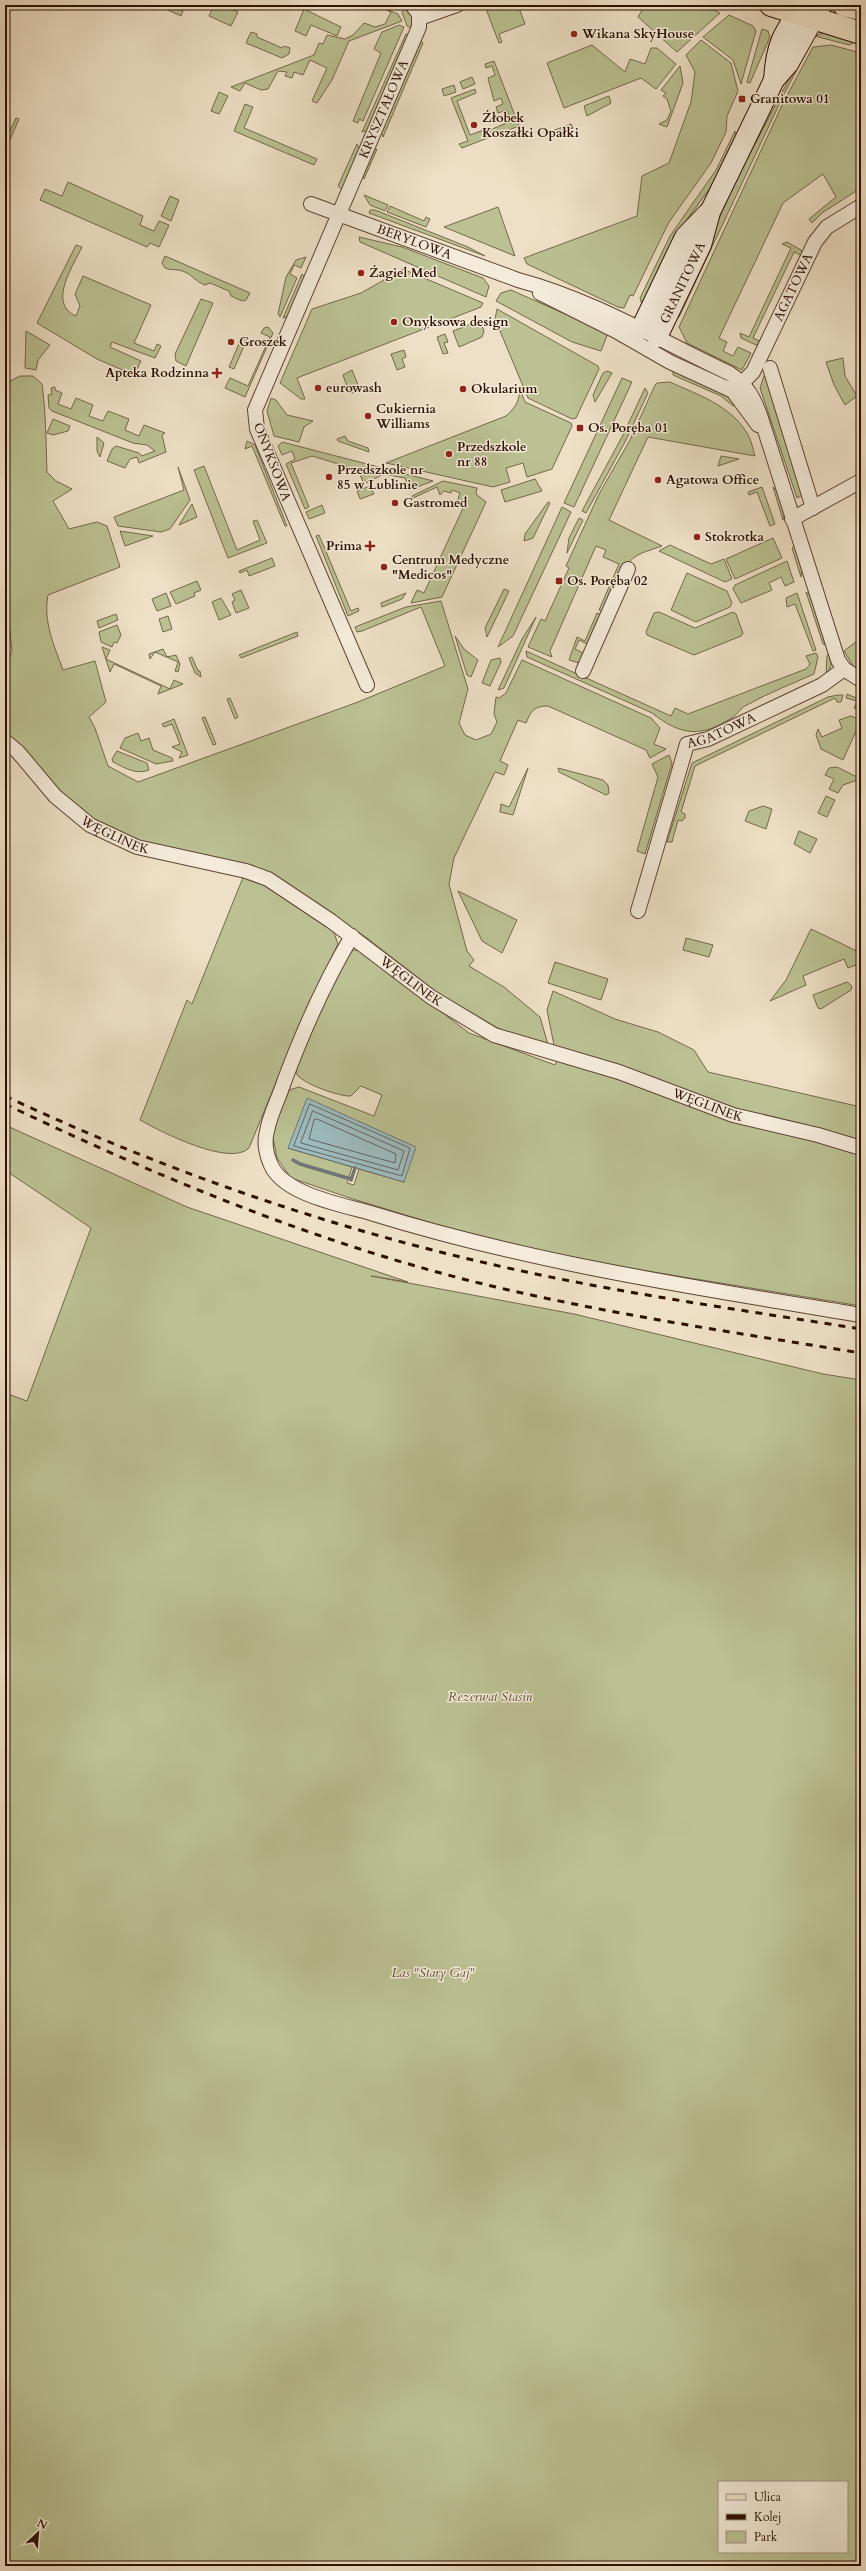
<svg xmlns="http://www.w3.org/2000/svg" width="866" height="2571" font-family="Cardo,serif">
<rect width="100%" height="100%" fill="#eee0c6"/>
<filter id="stains"><feTurbulence type="fractalNoise" baseFrequency=".005" numOctaves="4"/><feColorMatrix values="0 0 0 0 .2 0 0 0 0 .09 0 0 0 0 .02 0 0 0 .5 -.17"/></filter>
<radialGradient id="worn" r=".72"><stop offset=".6" stop-color="#630" stop-opacity="0"/><stop offset="1" stop-color="#630" stop-opacity=".3"/></radialGradient>
<g fill="#bbc193" stroke="#74684a" fill-rule="evenodd">
<path d="M157,5h28l-4,11z"/>
<path d="M214,5h8l16,7 -7,14 -22,-10z"/>
<path d="M376,5l22,9 4,7 -53,20 -17,39 -15,23 -5,-2 15,-33 -17,-8 -7,15 -9,-3 -2,6 -7,-2 2,-4 -9,-1 -10,18 -7,1 -16,-7 -5,8 -9,-4 83,-32 5,-12 4,1 4,-9 18,4 8,-4 11,-12 11,4 10,-3 6,-12z"/>
<path d="M496,5h22l7,19 -26,10 3,8 -3,1 -13,-34z"/>
<path d="M642,5h61l17,8 -43,39 -39,-35 6,-10z"/>
<path d="M404,7l9,9v13l-6,-3 -5,-14z"/>
<path d="M304,9l37,18 -4,9 -26,-11 -5,11 -11,-5z"/>
<path d="M729,15l24,11 3,5 -15,53 -8,-24 -30,-23z"/>
<path d="M399,25l5,2 -41,94 -4,-2 -1,4 -5,-2 28,-68 -7,-4 8,-17z"/>
<path d="M762,29l6,2 2,6 -20,46 -3,-1z"/>
<path d="M251,32l6,2v3l25,11 2,-2 6,2 -1,6 -7,4 -36,-15z"/>
<path d="M823,33l31,4 -1,6 -4,2 -34,-9z"/>
<path d="M406,34l4,1 -42,95 -6,2z"/>
<path d="M420,40l3,3 -40,94 -2,-6z"/>
<path d="M701,40l30,23 7,28 -11,25 -1,16 -15,31 -42,59 -36,74 -3,-1 -6,13 -6,-1 -91,-43 -3,-6 113,-42 5,-40 27,-13 22,-61 4,-30 -9,-17z"/>
<path d="M808,43l1,4 -25,47 -105,223 -4,2 60,-137z"/>
<path d="M592,45l33,27 5,-13 15,5 6,-16h6l19,16 -20,25 -15,-11 -77,30 -17,-45z"/>
<path d="M831,45l30,8v135l-39,25 -10,10 -3,-4 27,-22 -13,-23 -40,29 -64,135 8,4 -4,9 10,5 5,-9 13,6 -9,17 -55,-27 -8,-16 105,-226 29,-54z"/>
<path d="M494,61l25,65 -57,22 -3,-4 9,-3 -17,-43 24,-9 1,4 -19,8 13,34 19,-7 1,2 21,-9 -4,-11 -9,3 -2,-6 7,-3 -2,-6 -7,3 -6,-23 7,-3 -3,-9 -6,2 -1,-4z"/>
<path d="M680,66l3,17 -16,44 -8,-3 8,-4 4,-9 -4,-12 -4,-3 3,-3 -5,-3z"/>
<path d="M472,77l3,7 -12,5 -3,-7z"/>
<path d="M454,85l2,7 -12,4 -2,-7z"/>
<path d="M219,92l9,4 -9,18 -8,-3z"/>
<path d="M609,96l2,7 -24,13 -3,-10z"/>
<path d="M245,104l8,3 -9,21 73,31 -3,6 -80,-34z"/>
<path d="M16,118l3,1 -14,32v-9z"/>
<path d="M571,124l2,4 -24,10 -2,-5z"/>
<path d="M735,131l1,8 -20,41 -39,53 -35,71 -2,-6 30,-62 46,-66z"/>
<path d="M357,144l2,5 -17,41 -4,-4z"/>
<path d="M377,149l-13,30 -2,-4 12,-25z"/>
<path d="M68,182l75,34 -3,9 14,6 5,-10 10,4 -10,22 -9,-4 -3,4 -107,-47 5,-11 17,7z"/>
<path d="M364,195l24,10 -3,6 -15,-6z"/>
<path d="M170,196l9,4 -8,21 -10,-5z"/>
<path d="M390,206l34,15 2,-4 4,2 -4,8 -39,-15z"/>
<path d="M498,207l17,49 -71,-29z"/>
<path d="M370,210h5l93,37 17,9 -116,-43z"/>
<path d="M359,237l43,10 81,31 6,8 -3,11 -126,-55z"/>
<path d="M787,242l14,8 2,6 -9,-4 -41,86 9,4 -6,3 -15,-7 -1,-5 9,4 42,-89 -9,-4z"/>
<path d="M76,245l6,2c-9,19 -35,57 -6,69l4,-10 -5,-12 8,-18 68,29 -17,38 20,8 3,-7 4,2 -6,12 -43,-16 -2,5 31,14 -7,14 -37,-16 -60,-36z"/>
<path d="M165,256l85,37 -4,7 -4,1 -11,-5 -2,-5 -19,-8 -5,2c-10,-4 -11,-8 -18,-12 -9,-5 -15,-2 -22,-5l-3,-5z"/>
<path d="M306,257l-5,11 -7,-3 -4,9 7,4 -17,39 -2,-3 8,-37 10,-17z"/>
<path d="M403,269l80,34 -2,4 -184,71 8,21h-4l-21,-16 32,-74 49,-16z"/>
<path d="M302,274l4,4 -17,38 -6,2z"/>
<path d="M511,290l97,43 -7,18 -29,-9 -76,-41 5,-8z"/>
<path d="M201,299l12,4 -27,63 -10,-5 -1,-7z"/>
<path d="M497,309l101,57 1,3 -23,49 -4,1 -44,-21 -33,-79z"/>
<path d="M476,322l6,3 2,6 -2,6 -23,10 -6,-16z"/>
<path d="M268,327l5,6 -28,64 -20,-9 5,-10 18,8 22,-49 -9,-4 3,-5z"/>
<path d="M26,331l24,14 -12,15 -2,10 -11,-2z"/>
<path d="M445,334l3,8 -4,1 4,10 -5,1 -6,-17z"/>
<path d="M242,337l5,2 -13,30 -5,-2z"/>
<path d="M404,350l2,7 -4,2 3,8 -8,3 -6,-16z"/>
<path d="M843,358l2,18 12,20 -12,9 -11,-20 -8,-23z"/>
<path d="M352,370l8,20 -8,3 -3,-1 -6,-17z"/>
<path d="M673,370l51,23 13,10 -4,3 -12,-10 -48,-21z"/>
<path d="M766,370l39,124 -8,4 -37,-110z"/>
<path d="M607,371l5,2 -17,29 -2,-7 10,-22z"/>
<path d="M20,376h13l9,8c4,29 4,59 5,88l9,9 16,8 -19,12 16,28 28,-7 10,4 13,41 -72,28c-5,27 6,50 15,75l32,-9 11,41 -17,15 6,11 13,38 30,16 220,-80 87,-36 -24,-59 -59,24 -5,1 -2,-5 51,-20 35,-6 27,88 -9,34 6,12 11,5 15,-6 6,-12 -3,-8 2,-17 3,1 7,-5 16,-33 129,58 9,10 -6,16 12,5 -16,9 -4,-8 -98,-44c-14,0 -17,5 -22,17l-8,-3 -18,41 8,4 -4,10 -9,-3 -41,86 -5,26 18,67 7,9 -5,6 35,21 36,30 9,31 -46,-17 -64,-37 -72,-56 -89,-60 -149,-39 -48,-25 -76,-77v-68l7,-18 -7,-70v-188l5,-12z"/>
<path d="M622,378l10,4 -58,125 -10,-4z"/>
<path d="M670,382c28,13 60,23 77,51 4,6 6,16 8,23l-107,-19 -39,83 53,26c-13,5 -29,7 -36,21l-4,-2 -20,46 -3,-1 20,-46 -16,-7 3,-7 -10,-4 -46,105 2,6 -24,-10 13,-28 4,2 24,-53 -3,-2 33,-72 31,-54 25,-55 2,-2z"/>
<path d="M55,387v3l7,3 -4,11 13,5 5,-11 17,7 -4,11 14,5 5,-10 21,8 -4,11 14,6 5,-11 21,8 -3,2 4,17 -27,11 -2,-6 -7,2 -5,9 -18,-7 5,-12 4,-3 23,7 3,3 13,-5 -8,-6 -14,-2 -81,-32 -3,-3 -1,-13 4,-1 -1,-6z"/>
<path d="M519,387l6,15 46,21 1,3 -20,43 -25,8 -4,-14 -17,5 4,14 -17,5 -107,-24 120,-47c9,-8 15,-16 13,-29z"/>
<path d="M645,388l3,5 -23,49 -39,71 -4,-2 41,-76z"/>
<path d="M271,398l5,2 11,15 26,6 -9,6 -5,15 -25,-6 -7,-25z"/>
<path d="M53,419l17,7 -2,5 -15,4 -6,-2z"/>
<path d="M345,436l3,5 20,7 1,4 -31,-11 -1,-2z"/>
<path d="M97,437l7,6 -4,14 -3,-6z"/>
<path d="M247,441l8,4 32,81h-2l-33,-80 -7,3z"/>
<path d="M282,442l151,39 -24,9 -4,-12 -21,-4 -20,10 -6,-14 -46,-14 -21,7 18,44 -4,2 -19,-45 9,-5 -3,-8 -10,4 -4,-9z"/>
<path d="M721,456l18,3 -21,7z"/>
<path d="M204,466l33,84 23,-10 -7,-19 4,-1 10,23 -39,15 -34,-88z"/>
<path d="M178,467l12,33 -20,29 -9,3 -43,-6 -4,-9 70,-27z"/>
<path d="M535,479l7,12 -37,11 -4,-12z"/>
<path d="M443,481l34,7 -1,6 10,8 -44,95 -31,6 6,-13 7,3 40,-87 -7,-4 3,-9 -8,-3 -1,3 -7,-2 -4,4 -3,-8 -24,11 -1,-2z"/>
<path d="M370,486l4,8 -14,5 -3,-8z"/>
<path d="M762,487l13,37 -5,2 -13,-34 -8,3 -1,-3z"/>
<path d="M773,487c6,5 14,25 10,33z"/>
<path d="M548,502l2,1 -17,35 -9,3 1,-7z"/>
<path d="M192,504l5,13 -18,8z"/>
<path d="M322,505l3,8 -16,6 -3,-7z"/>
<path d="M562,507l9,5 -58,124 -15,11z"/>
<path d="M579,518l4,2 -16,33 2,-15z"/>
<path d="M120,531l33,5 -28,10z"/>
<path d="M319,535l32,76 7,-3 1,3 -11,5 -32,-80z"/>
<path d="M773,538l9,20 -47,21 -9,-20z"/>
<path d="M670,545l41,19 13,-5 8,20 -7,3 -66,-31z"/>
<path d="M795,546l7,24 -1,7 -9,-29z"/>
<path d="M272,558l3,8 -26,10 -2,-6 -7,3 -1,-2z"/>
<path d="M787,561l7,21 -9,4 -4,-9 -12,6 3,7 -31,13 -8,-14 2,-4z"/>
<path d="M687,573l40,18 5,12 -2,4 -34,15 -25,-12z"/>
<path d="M197,581l4,9 -7,3 1,3 -19,8 -6,-12z"/>
<path d="M504,589l5,2 -22,46 -2,-9z"/>
<path d="M241,590l8,18 -13,5 -4,-11 3,-2 -3,-6z"/>
<path d="M806,592l5,4 16,49 -4,-1z"/>
<path d="M166,593l5,13 -14,5 -5,-12z"/>
<path d="M406,593l-4,6 -20,8 -1,-4z"/>
<path d="M797,593l19,57 -3,1 -18,-47 -8,3 -1,-9z"/>
<path d="M221,598l10,17 -12,5 -7,-18z"/>
<path d="M659,612l36,16 38,-16 3,2 7,19 -2,3 -47,19 -47,-20 -1,-3 8,-19z"/>
<path d="M597,613l3,1 -13,30 -8,-4 -4,9 8,4 -4,10 -10,-3 8,-23 8,4z"/>
<path d="M116,614l2,6 -19,8 -2,-7z"/>
<path d="M168,616l4,13 -9,3 -4,-13z"/>
<path d="M536,617l-32,71 -6,2 24,-51z"/>
<path d="M117,625l4,10 -4,8 -3,-1 -2,5 -11,-5 -2,-10z"/>
<path d="M297,632l1,4 -57,22 -2,-3z"/>
<path d="M455,636l9,13 14,11 -7,17 -4,-2z"/>
<path d="M861,638v33l-8,-5 -9,-15z"/>
<path d="M102,647l8,3 -4,9 64,30 4,-9 9,4 -25,10 3,-8 -47,-22 -4,8z"/>
<path d="M163,649l4,8 9,-2 4,9 -2,8 -3,-1 3,-9 -23,-10 -5,7 -1,-5z"/>
<path d="M526,651l145,65 4,-8 13,6 118,-45 4,-5 -4,-8 10,-3 2,4 -4,17c-22,10 -46,19 -67,31 -6,2 -9,9 -14,12 -31,21 -52,19 -81,-4l-125,-56z"/>
<path d="M830,652l1,14 -5,9 1,-19z"/>
<path d="M192,657l6,14h2l1,6 -6,-4 -6,-15z"/>
<path d="M500,658l1,4 -11,24 -8,-3 9,-23z"/>
<path d="M847,694l14,6v11l-7,-3 3,-7 -11,-3z"/>
<path d="M838,695h5l-2,7h-4l-2,-4 -140,68 -14,46 4,2v4l-3,3 -4,-1 -6,22h-5l25,-79 136,-66z"/>
<path d="M230,698l8,19 -3,2 -8,-20z"/>
<path d="M851,716l10,4 -18,40 -22,-11 -5,-14 2,-6 4,8 20,-9 -3,-8z"/>
<path d="M205,717l11,27 -3,1 -11,-27z"/>
<path d="M174,719l14,36 -9,3 3,-6 -10,-5 8,-3 -8,-20 -8,3 -2,-3z"/>
<path d="M138,733l3,8 8,-3 4,12 19,8 1,3 -17,3 -36,-16 5,-10z"/>
<path d="M117,751l30,12 2,7c-13,5 -24,-2 -36,-8l-1,-3z"/>
<path d="M669,755l3,8 -27,91 -8,-3 21,-74 -6,-13z"/>
<path d="M837,767l24,12 -18,6 -5,8 -9,-4 5,-10 -9,-4 4,-7z"/>
<path d="M528,768l-15,47 -13,-3 1,-8 8,3z"/>
<path d="M558,768l45,12 5,5 1,8 -3,2 -47,-23z"/>
<path d="M826,796l9,4 -8,17 -9,-4z"/>
<path d="M763,806l9,3 -6,20 -21,-8 4,-10z"/>
<path d="M799,831l18,8 -7,14 -16,-9z"/>
<path d="M244,875l14,4 75,51 5,14 -32,66 -57,138c-19,19 -88,-16 -109,-28l47,-120 5,4z"/>
<path d="M458,891l59,29 -15,33 -20,-12z"/>
<path d="M811,929l50,24v10l-13,5 -4,-9 -41,17 3,9 -36,16 16,-21z"/>
<path d="M686,938l27,7 -4,12 -26,-7z"/>
<path d="M353,950l9,1 107,82 86,32 2,-5 -10,-50 6,-19 62,28 43,13 36,18 14,22 153,35v199l-306,-50 -71,-17 -131,-40 -62,-21 -14,-20 -4,-21 2,-14 14,-33 10,-3 75,29 8,-21 -21,-9 -10,10c-11,1 -51,-13 -55,-23l2,-10 42,-97zM288,1148l116,34 -45,-13 -5,16 -7,-2 5,-16z"/>
<path d="M555,962l53,17 -7,21 -53,-17z"/>
<path d="M847,982l5,4 -1,4 -30,19 -3,-1 -5,-13z"/>
<path d="M5,1125l182,82 221,75 -37,-6 203,38 249,60 38,6v1186h-856v-1173l22,8 64,-173 -86,-58zM719,2482h128v70h-128z"/>
</g>
<path fill="#9dbbbe" stroke="#707673" d="M307,1098l109,49 -12,35 -116,-34z"/>
<g fill="none" stroke-linecap="round" stroke-linejoin="round">
<g stroke="#656560" stroke-width="1">
<path d="M310,1104l100,44 -8,28 -108,-30z"/>
<path d="M313,1111l91,40 -6,19 -97,-27z"/>
<path d="M317,1119l79,35 -1,9 -86,-24 5,-19z"/>
</g>
<g stroke="#707673" stroke-width="3.5">
<path d="M293,1160l7,4 51,15"/>
<path d="M351,1180l4,-12"/>
</g>
<g stroke="#5d4333" stroke-width="16">
<g id="street">
<path d="M420,18l37,-13"/>
<path id="s1" d="M311,204l207,76c75,20 141,60 211,93 18,12 25,25 32,45l77,242 6,9 17,11"/>
<path d="M540,293l76,38 54,31 63,29 25,34"/>
<path d="M770,368l43,140"/>
<path id="s2" d="M736,389l17,-17 62,-130 12,-15 34,-21"/>
<path d="M792,519l69,-38"/>
<path d="M583,671l45,-102"/>
<path id="s3" d="M367,685l-110,-256 -2,-19 164,-383v-13l-7,-9"/>
<path id="s4" d="M5,741l13,11 37,44 35,29 47,22 109,24 22,8 63,42 100,76 63,38 125,37 114,43 85,20 43,13"/>
<path id="s5" d="M638,911l49,-167 21,-5 114,-54 22,-16"/>
<path d="M352,936c-28,47 -49,95 -68,146 -5,16 -14,32 -17,49 -3,11 -1,23 4,34 13,30 73,40 103,49 159,49 323,74 487,101"/>
</g>
</g>
<g stroke="#2d0f02" stroke-width="22">
<g id="secondary">
<path d="M774,80c2,-36 9,-46 29,-75"/>
<path d="M641,329l44,-92 23,-24"/>
<path id="s6" d="M657,337l44,-92 9,-33 64,-132 14,-16 33,-59"/>
</g>
</g>
<g stroke="#2d0f02" stroke-width="24">
<g id="primary">
<path d="M771,5l90,28"/>
<path d="M844,5l17,4"/>
</g>
</g>
<use href="#street" stroke="#f4ebda" stroke-width="14"/>
<use href="#secondary" stroke="#f4ebda" stroke-width="20"/>
<use href="#primary" stroke="#eee0c6" stroke-width="22"/>
<g stroke="#2d0f02" stroke-width="3" stroke-dasharray="7 7" stroke-linecap="butt">
<path d="M5,1096c154,72 315,129 481,167 124,29 250,46 375,66"/>
<path d="M5,1104c151,72 304,136 466,177 129,32 260,51 390,72"/>
</g>
</g>
<g fill="#8f2418" stroke="#f4ebda" stroke-width="1.5">
<circle cx="574" cy="34" r="4"/>
<rect x="738" y="95" width="8" height="8" rx="2"/>
<circle cx="474" cy="125" r="4"/>
<circle cx="361" cy="273" r="4"/>
<circle cx="394" cy="322" r="4"/>
<circle cx="231" cy="342" r="4"/>
<path d="M215 367h4v4h4v4h-4v4h-4v-4h-4v-4h4z"/>
<circle cx="318" cy="388" r="4"/>
<circle cx="463" cy="389" r="4"/>
<circle cx="368" cy="416" r="4"/>
<rect x="576" y="424" width="8" height="8" rx="2"/>
<circle cx="449" cy="454" r="4"/>
<circle cx="329" cy="477" r="4"/>
<circle cx="658" cy="480" r="4"/>
<circle cx="395" cy="503" r="4"/>
<circle cx="697" cy="537" r="4"/>
<path d="M368 540h4v4h4v4h-4v4h-4v-4h-4v-4h4z"/>
<circle cx="384" cy="567" r="4"/>
<rect x="555" y="577" width="8" height="8" rx="2"/>
</g>
<g text-anchor="middle" dominant-baseline="central" stroke-width="3" stroke-linejoin="round" paint-order="stroke">
<g font-size="13" font-weight="bold" fill="#2d0f02" stroke="#f4ebda" text-anchor="start">
<text x="582" y="34">Wikana SkyHouse</text>
<text x="750" y="99">Granitowa 01</text>
<text x="482" y="118">Żłobek<tspan x="482" dy="15">Koszałki Opałki</tspan></text>
<text x="369" y="273">Żagiel Med</text>
<text x="402" y="322">Onyksowa design</text>
<text x="239" y="342">Groszek</text>
<text x="209" y="373" text-anchor="end">Apteka Rodzinna</text>
<text x="326" y="388">eurowash</text>
<text x="471" y="389">Okularium</text>
<text x="376" y="409">Cukiernia<tspan x="376" dy="15">Williams</tspan></text>
<text x="588" y="428">Os. Poręba 01</text>
<text x="457" y="447">Przedszkole<tspan x="457" dy="15">nr 88</tspan></text>
<text x="337" y="470">Przedszkole nr<tspan x="337" dy="15">85 w Lublinie</tspan></text>
<text x="666" y="480">Agatowa Office</text>
<text x="403" y="503">Gastromed</text>
<text x="705" y="537">Stokrotka</text>
<text x="362" y="546" text-anchor="end">Prima</text>
<text x="392" y="560">Centrum Medyczne<tspan x="392" dy="15">"Medicos"</tspan></text>
<text x="567" y="581">Os. Poręba 02</text>
</g>
<g font-size="13" fill="#2d0f02" stroke="#f4ebda">
<text stroke="none"><textPath href="#s3" startOffset="625">KRYSZTAŁOWA</textPath></text>
<text stroke="none"><textPath href="#s1" startOffset="110">BERYLOWA</textPath></text>
<text stroke="none"><textPath href="#s6" startOffset="60">GRANITOWA</textPath></text>
<text stroke="none"><textPath href="#s2" startOffset="118">AGATOWA</textPath></text>
<text transform="translate(272 462) rotate(69)">ONYKSOWA</text>
<text stroke="none"><textPath href="#s5" startOffset="211">AGATOWA</textPath></text>
<text stroke="none"><textPath href="#s4" startOffset="147">WĘGLINEK</textPath></text>
<text stroke="none"><textPath href="#s4" startOffset="483">WĘGLINEK</textPath></text>
<text stroke="none"><textPath href="#s4" startOffset="807">WĘGLINEK</textPath></text>
</g>
<g font-size="13" font-style="italic" fill="#5f4d35" stroke="#f4ebda">
<text x="490" y="1697">Rezerwat Stasin</text>
<text x="433" y="1973">Las "Stary Gaj"</text>
</g>
</g>
<rect width="866" height="2571" fill="none" stroke="#eee0c6" stroke-width="20"/>
<rect x="6" y="6" width="854" height="2559" fill="none" stroke="#2d0f02" stroke-width="2"/>
<rect x="10" y="10" width="846" height="2551" fill="none" stroke="#2d0f02"/>
<rect x="718" y="2481" width="130" height="72" fill="#f4ebda" stroke="#a49384"/>
<rect x="726" y="2494" width="20" height="6" fill="#eee0c6" stroke="#a49384"/>
<text x="754" y="2501" font-size="12" fill="#2d0f02">Ulica</text>
<rect x="726" y="2514" width="20" height="6" fill="#2d0f02" stroke="#a49384"/>
<text x="754" y="2521" font-size="12" fill="#2d0f02">Kolej</text>
<rect x="726" y="2531" width="20" height="12" fill="#bbc193" stroke="#a49384"/>
<text x="754" y="2541" font-size="12" fill="#2d0f02">Park</text>
<g transform="translate(38 2533) rotate(26)" stroke="#f4ebda" stroke-width="3" paint-order="stroke">
<path d="M0-3L7 15L0 10L-7 15Z" fill="#2d0f02"/>
<text y="-6" font-size="11" font-weight="bold" text-anchor="middle" fill="#2d0f02">N</text>
</g>
<rect width="100%" height="100%" filter="url(#stains)"/>
<rect width="100%" height="100%" fill="url(#worn)"/>
</svg>
